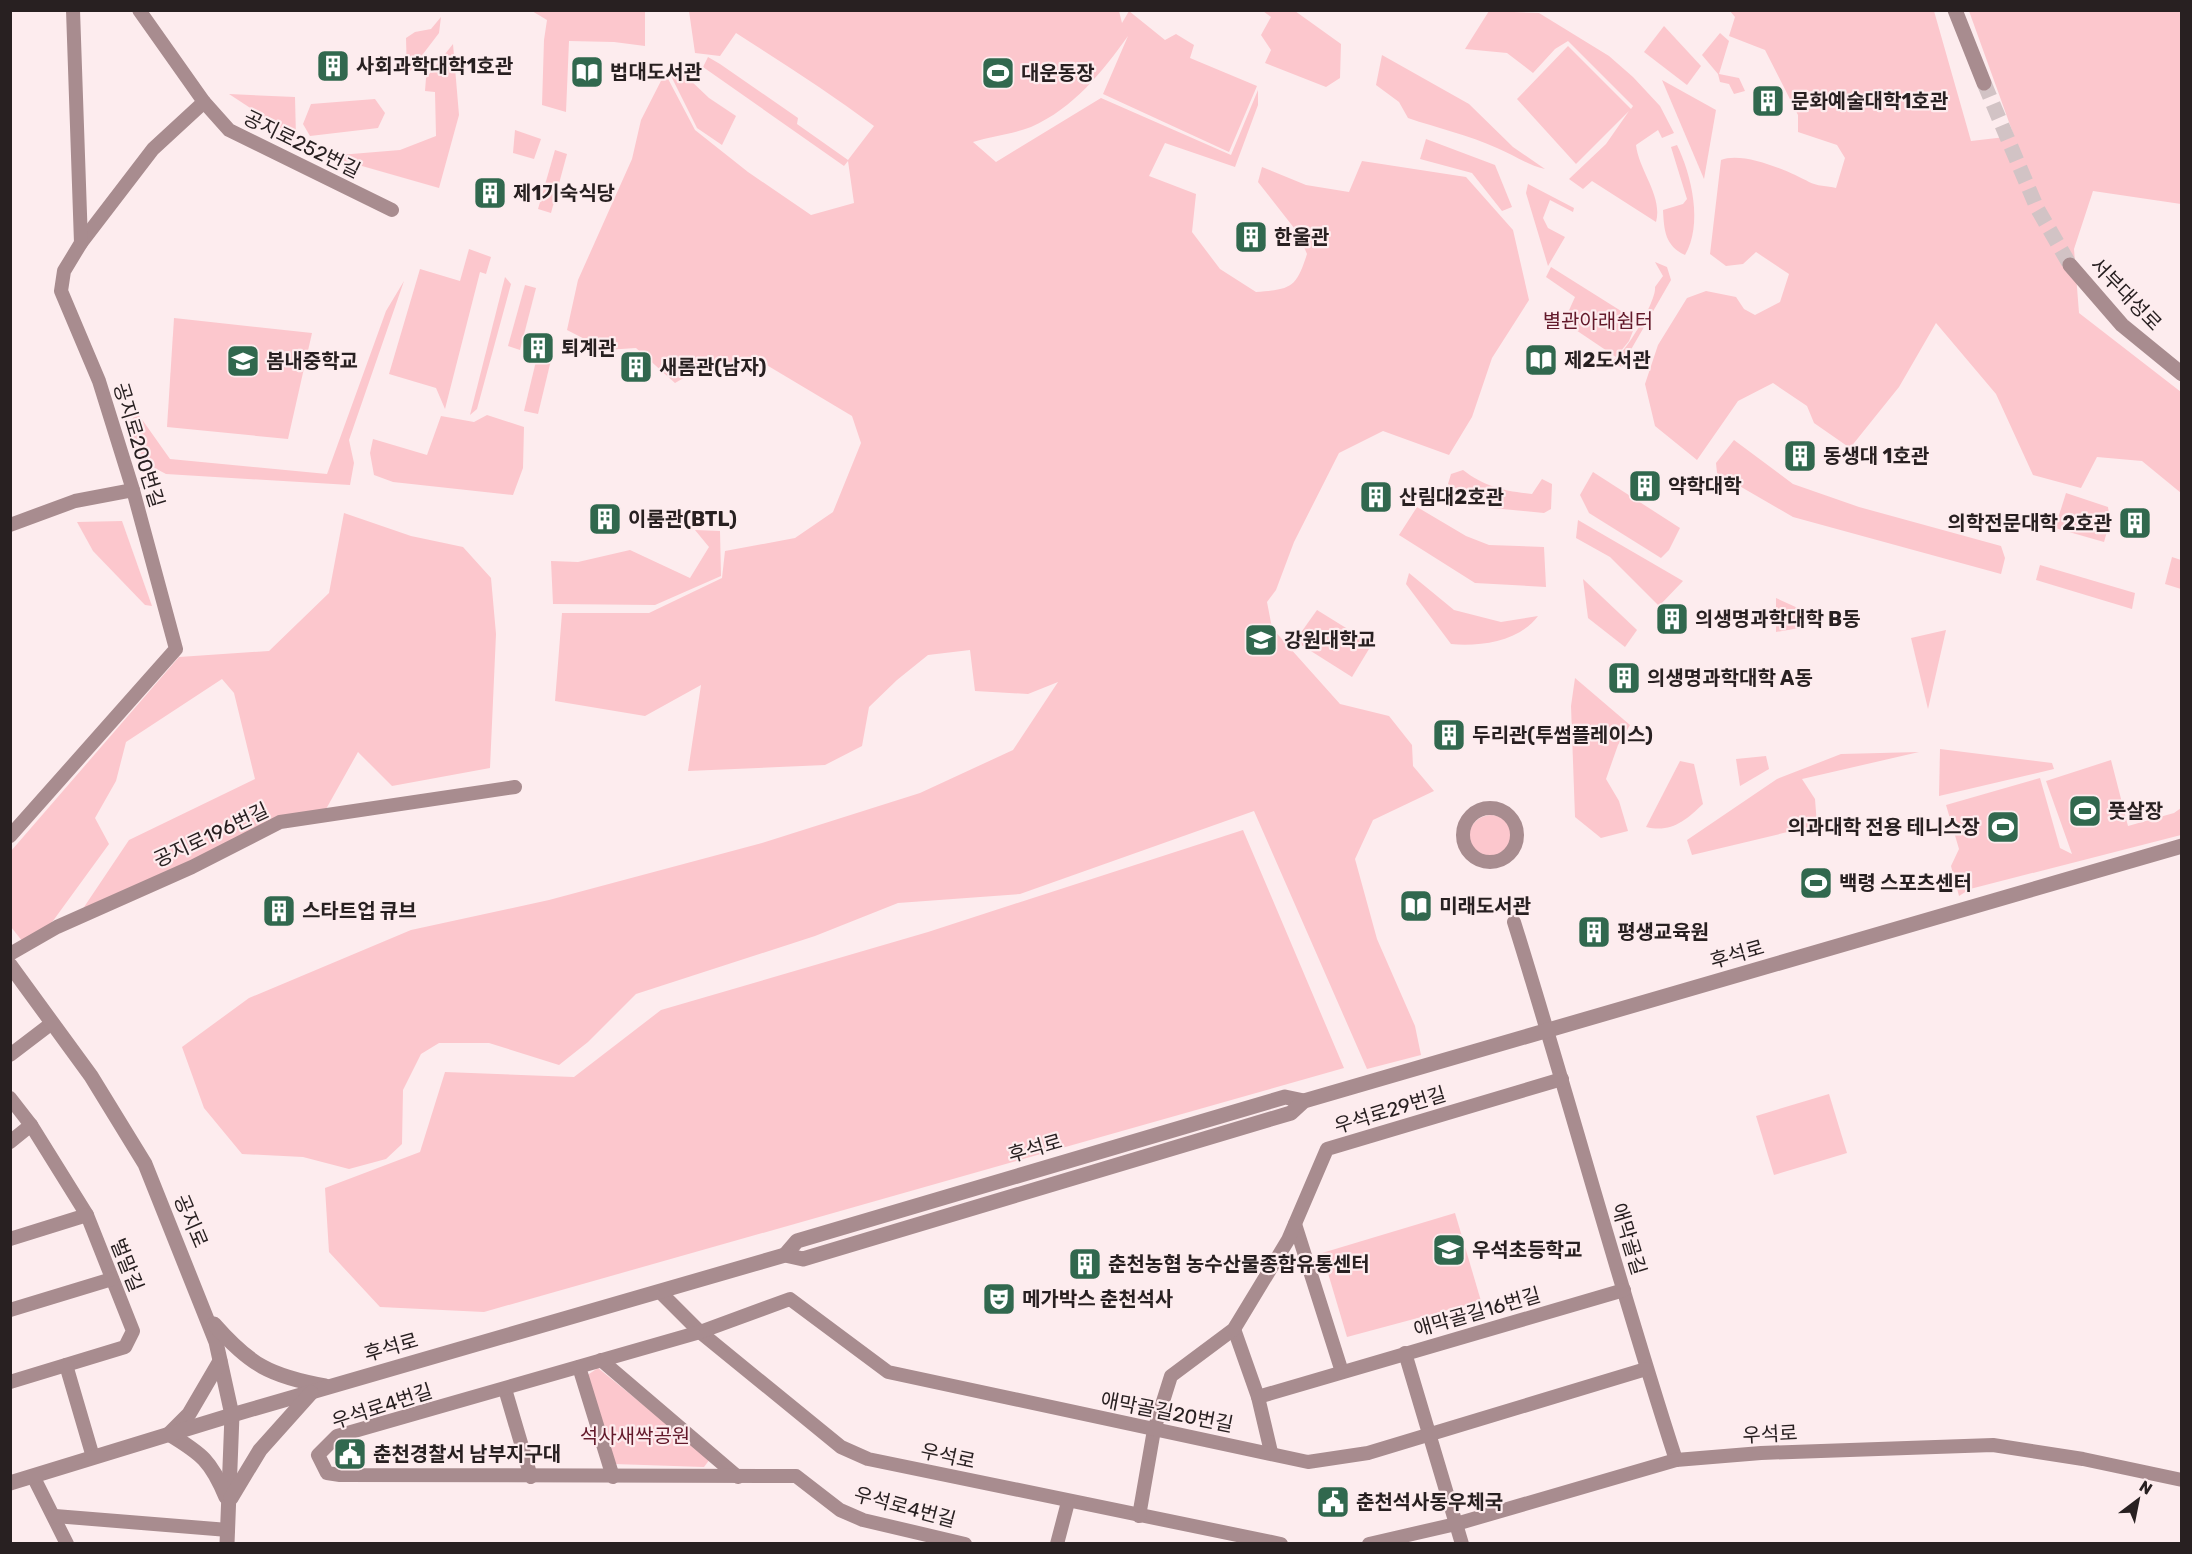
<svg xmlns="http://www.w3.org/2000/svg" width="2192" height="1554" font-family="Rubik,'Noto Sans KR',sans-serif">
<rect width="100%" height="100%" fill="#fdecee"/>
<g fill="#fcc7cd">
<path d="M532,11h113v35l-31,-4 -45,-1 -3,71 -24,-7 2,-65 3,-20z"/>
<path d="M1119,11l3,12 7,-12 36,29 11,-6 18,11 -4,13 67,28 -28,66 -126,-58 25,-58c-26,36 -54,72 -97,91 -18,7 -40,9 -58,15l23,20 105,-64 130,57 27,-65v15l-23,62 -70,-24 -16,33 47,18 -4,38 28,37 36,23c36,-3 40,-4 51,-38l-9,-21 -40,-51 4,-15 44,18 43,7 13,-31 104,16 47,53 16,70 -37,58 -20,59 -23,38 -66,-24 -44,22 -45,89 -18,48 -9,12 5,26 68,76 49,12 23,29 1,21 21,25 -61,29 -18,39 22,80 38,87 6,29 -54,14 -113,-258 -234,83 -122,9 -83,33 -179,58 -48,48 -29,23 -70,-22h-50l-18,11 -18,36 -1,54 -16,15 -37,10 -46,-12 -61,-3 -38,-46 -22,-61 67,-49 162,-68 138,-30 213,-57 158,-50 93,-43 45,-68 -30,12 -53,-3 -5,-41 -42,5 -31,25 -28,27 -7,39 -37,19 -137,6 13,-86 -56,31 -90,-15 7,-88h87l73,-35 3,-27 70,-13 38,-26 28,-69 -9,-27 -92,-55 -54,4 -31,18 -39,-35 -30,2 -39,-20 11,-50 54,-121 9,-39 24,-47 30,57 53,42 63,43 43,-12 -6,-42 -4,5 -141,-99 5,-10 12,7 78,54 -1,6 51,36 26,-34c-44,-33 -91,-63 -138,-93l-16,23 -25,-3 -6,-42z"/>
<path d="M1263,11h32l46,33 -1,34 -14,9 -61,-24 6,-13 -10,-15 10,-18z"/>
<path d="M1489,11l50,2 70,43 24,21 27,29 14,27 -12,5 -4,-8 -22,15c3,26 27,51 20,77l-64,-41 -9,8 -14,-10 37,-35 23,-33 -53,53 -59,-65 51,-53 63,63 2,-3 -65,-65 -13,8 -22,24 -26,-20 -42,-4z"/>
<path d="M1730,11h204l37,130 43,-5 -45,-125h212v193l-88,-13 -19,58 5,64 102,79v101l-39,-32 -45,-4 -16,31 -48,-13 -37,-81 -60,-71 -37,64 -49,61 -36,-25 -7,-17 -34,-23 -35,18 -41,59 -42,-34 -10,-42 13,-39 29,-47 19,-7 30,6 8,12 11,6 25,-13 9,-28 -33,-22 -13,12 -17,2 -16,-12 11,-94c22,-9 68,11 88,22 7,4 19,4 27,6l9,-30 -8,-13 -39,-13v-17l-33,-65 -36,-14 6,-19z"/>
<path d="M441,17l-2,16 -32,42 -1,-37 9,-6 16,-3z"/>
<path d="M1664,26l37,40 -14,19 -43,-33z"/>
<path d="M1720,33l9,8 -10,33 20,4 6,13 -11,3 -5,-10 -9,-2 -2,-8 -16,-19z"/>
<path d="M453,44l6,71 -20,73 -112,-32 73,-6 36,-14 -1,-44 -10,-1 1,-13z"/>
<path d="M1382,55l87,49 44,43 32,22c-18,-4 -31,-14 -48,-21 -28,-13 -60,-20 -89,-30l-9,-16 -23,-17z"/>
<path d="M670,61l39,37 27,18 -14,29 -25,-17 -26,-52z"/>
<path d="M1662,80l54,30 -12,69z"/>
<path d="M229,94l66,3 1,41z"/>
<path d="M375,99l10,14 -7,15 -68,8 -7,-12 8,-20z"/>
<path d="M515,130l26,9 -7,20 -21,-6z"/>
<path d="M1426,139l69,26 17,42 -10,4 -30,-38 -52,-14z"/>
<path d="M1677,145c15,31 26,80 8,110 -20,-9 -21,-25 -22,-45l20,-6 4,-5 -16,-52z"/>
<path d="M555,150l12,4 -16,59 -13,-4z"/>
<path d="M1528,184l46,24 -1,4 -23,-12 -7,18 5,10 17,9 -17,29 -22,-73z"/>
<path d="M469,249l22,8 -5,17 -6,-2 -35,137 -9,-21 -47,-14 31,-105 40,12z"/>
<path d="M1655,262l12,5 4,13 -50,87 -9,-6c13,-6 45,-61 43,-74l8,-11z"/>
<path d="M1551,267l86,54 -8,20 -13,16 -49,-33 -1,-7 9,-20 -29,-20z"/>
<path d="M505,277l6,7 -34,125 -7,6z"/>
<path d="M404,281l-55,159 5,23 -4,22 -184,-11 -21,-11 -16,-36 7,-16 34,48 157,15 59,-163z"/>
<path d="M525,285l11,3 -16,62 -12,-4z"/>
<path d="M174,318l138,15 -24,106 -121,-12z"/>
<path d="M537,357l14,3 -13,54 -14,-3z"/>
<path d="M487,415l37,12 -1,41 -10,27 -120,-13 -19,-7 -4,-22 3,-14 54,16 14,-39 33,6z"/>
<path d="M1734,440l59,44 66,23 142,39 4,12 -4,16 -208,-57 -76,-44 -1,-10z"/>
<path d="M1463,470c22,17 41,21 69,24l10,-15 10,5 -1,25 -7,4 -52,-5 -44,-24 3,-10z"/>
<path d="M1593,472l87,56 -11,22 -8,8 -72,-45 -9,-18z"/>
<path d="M2066,493l42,14 2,14 -6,21 -49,-14z"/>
<path d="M1417,507l49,29 23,9 55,2 2,40 -71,-4 -76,-48z"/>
<path d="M344,513l67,23 52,11 28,31 5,56 -6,134 -98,18 -34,-34 -37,66 -38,10 -213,100 59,-88 126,-61 -21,-86 -12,-14 -96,63 -10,39 -21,37 14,26 -67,92 -15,11 -16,-20v-76l168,-194 90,-6 60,-58z"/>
<path d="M1578,520l105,61 -24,25 -49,-49 -34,-19z"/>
<path d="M122,521l30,85 -7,-1 -52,-54 -16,-29z"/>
<path d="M695,530l25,1 1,45 -66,29 -102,-1 -2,-43 27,1 52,-12 60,28 19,-31z"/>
<path d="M2172,557l9,3v29l-16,-5z"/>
<path d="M2040,565l95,28 -3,16 -96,-29z"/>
<path d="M1409,573l45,37 47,12 37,-6c-18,25 -58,31 -87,28l-45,-60z"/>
<path d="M1583,579l54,51 -12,17 -37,-29z"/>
<path d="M1776,598l24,11 5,18 -29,5z"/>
<path d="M1317,610l55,34 -20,33 -57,-36z"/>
<path d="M1946,630l-18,79 -17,-71z"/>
<path d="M1575,678l55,47 -12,20 -12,34 13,22 9,30 -27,7 -26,-21 -4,-111z"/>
<path d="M1940,749l112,14 2,6 -115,27z"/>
<path d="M1919,752l-117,27 13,20 2,26 -125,30 -5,-15 90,-61 64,-25z"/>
<path d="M1766,756l3,13 -29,17 -4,-27z"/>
<path d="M2111,760l17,66 46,-13 7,-5v27l-211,54 -11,7 -8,-30 8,-17 -13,-44 94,-27 20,70 12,6 -26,-73z"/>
<path d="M1680,761l14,3 9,40c-18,17 -32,29 -57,23z"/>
<circle cx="1491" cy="837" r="22"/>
<path d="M1243,830l101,238 -860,244 -104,-5 -51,-55 -4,-64 95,-36 25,-80 129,5 87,-67 267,-78z"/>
<path d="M1829,1094l18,59 -73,22 -18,-59z"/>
<path d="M1455,1213l26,88 -134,36 -25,-84z"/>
<path d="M598,1368l112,91 -6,8 -90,-3 -28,-88z"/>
</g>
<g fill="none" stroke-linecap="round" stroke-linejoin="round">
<path stroke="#d2c3c5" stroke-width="15" stroke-dasharray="15 8" stroke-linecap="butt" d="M1984,83l53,125 33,57"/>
<g stroke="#a88c8f" stroke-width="14">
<path d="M204,102l25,28 163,80"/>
<path d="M81,243l72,-94 51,-47 -65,-92"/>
<path d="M10,525l65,-24 58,-11"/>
<circle cx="1490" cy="835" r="27"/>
<path d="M10,836l166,-187 -43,-159 -34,-109 -38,-90 3,-20 17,-28 -8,-233"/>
<path d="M1514,922c56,179 104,360 162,538"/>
<path d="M10,954l47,-27 135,-60 88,-45 235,-35"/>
<path d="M10,1055l42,-32"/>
<path d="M10,1098l21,27 56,90 46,116 -8,16 -115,35"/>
<path d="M10,1142l21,-17"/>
<path d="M1295,1224l47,148"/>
<path d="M10,1239l77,-24"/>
<path d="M660,1292l40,40 141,115 27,12 413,85"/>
<path d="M10,1310l102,-31"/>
<path d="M1234,1329l24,68 13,55"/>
<path d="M1405,1353l57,191"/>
<path d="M601,1360l137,117"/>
<path d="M66,1365l27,92"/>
<path d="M579,1367l34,110"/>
<path d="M505,1389l26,88"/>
<path d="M1258,1397l366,-107"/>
<path d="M33,1476l34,68"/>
<path d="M55,1516l173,14"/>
<path d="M1139,1516l15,-86 17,-54 63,-47 54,-89 39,-91 235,-70"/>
<path d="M965,1544l-102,-24 -23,-10 -44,-34 -456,-1 -13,-2 -9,-18 19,-19 363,-104 90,-33 98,73 420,90 60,-9 278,-84"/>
<path d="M1057,1544l11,-42"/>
<path d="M1369,1544l87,-20 220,-64 85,-7 232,-8 90,14 99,21"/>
</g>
<g stroke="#a88c8f" stroke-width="15">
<path d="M1955,10l29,73"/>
<path d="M2070,265l52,60 60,49"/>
<path d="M10,965l81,111 54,88 71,178 16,73 -5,129"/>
<path d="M785,1255l12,-14 488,-144 19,4"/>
<path d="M214,1324c36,41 56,52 111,62"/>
<path d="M220,1361l-31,53 -20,20c33,20 42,27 57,63"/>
<path d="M10,1483l222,-68 553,-160 18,4 488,-146 13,-12 878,-255"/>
<path d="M231,1498l29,-48 51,-57"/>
</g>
</g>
<defs>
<g id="building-square" transform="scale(1.725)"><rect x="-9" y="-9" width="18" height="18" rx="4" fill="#31684e" stroke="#fdecee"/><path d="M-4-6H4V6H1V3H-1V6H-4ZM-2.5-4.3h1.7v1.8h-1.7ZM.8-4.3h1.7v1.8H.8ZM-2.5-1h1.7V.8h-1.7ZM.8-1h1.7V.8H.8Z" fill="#fff"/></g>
<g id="library-square" transform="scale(1.725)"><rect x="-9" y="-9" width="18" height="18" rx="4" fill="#31684e" stroke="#fdecee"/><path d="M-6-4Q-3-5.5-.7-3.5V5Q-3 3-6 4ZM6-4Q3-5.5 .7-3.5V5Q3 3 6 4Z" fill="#fff"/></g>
<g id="stadium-square" transform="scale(1.725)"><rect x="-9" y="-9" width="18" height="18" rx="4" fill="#31684e" stroke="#fdecee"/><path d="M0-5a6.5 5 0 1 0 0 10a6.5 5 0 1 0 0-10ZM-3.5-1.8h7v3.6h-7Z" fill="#fff"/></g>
<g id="school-square" transform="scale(1.725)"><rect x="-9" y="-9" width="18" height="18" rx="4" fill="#31684e" stroke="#fdecee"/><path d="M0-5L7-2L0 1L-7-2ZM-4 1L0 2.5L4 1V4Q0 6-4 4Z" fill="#fff"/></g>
<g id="university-square" transform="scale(1.725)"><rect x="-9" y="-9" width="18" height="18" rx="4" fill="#31684e" stroke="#fdecee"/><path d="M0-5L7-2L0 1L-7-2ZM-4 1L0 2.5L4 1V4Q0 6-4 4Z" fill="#fff"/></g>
<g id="theatre-square" transform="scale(1.725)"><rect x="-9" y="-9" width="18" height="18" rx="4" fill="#31684e" stroke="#fdecee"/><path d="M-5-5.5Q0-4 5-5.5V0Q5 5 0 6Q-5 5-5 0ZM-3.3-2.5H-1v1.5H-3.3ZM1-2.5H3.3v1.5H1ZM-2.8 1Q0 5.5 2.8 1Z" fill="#fff"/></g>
<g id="civic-square" transform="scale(1.725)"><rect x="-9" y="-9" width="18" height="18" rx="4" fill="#31684e" stroke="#fdecee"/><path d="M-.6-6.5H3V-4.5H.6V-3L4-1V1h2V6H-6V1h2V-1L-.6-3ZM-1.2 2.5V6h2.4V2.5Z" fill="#fff"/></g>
</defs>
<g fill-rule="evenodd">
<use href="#building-square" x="333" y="66"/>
<use href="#library-square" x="587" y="72"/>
<use href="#stadium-square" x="998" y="73"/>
<use href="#building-square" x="1768" y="101"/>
<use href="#building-square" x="490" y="193"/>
<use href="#building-square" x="1251" y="237"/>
<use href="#building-square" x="538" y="348"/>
<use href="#library-square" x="1541" y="360"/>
<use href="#school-square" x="243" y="361"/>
<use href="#building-square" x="636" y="367"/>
<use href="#building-square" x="1800" y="456"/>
<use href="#building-square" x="1645" y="486"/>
<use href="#building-square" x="1376" y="497"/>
<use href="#building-square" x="605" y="519"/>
<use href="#building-square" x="2135" y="523"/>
<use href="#building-square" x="1672" y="619"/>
<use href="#university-square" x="1261" y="640"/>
<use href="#building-square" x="1624" y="678"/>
<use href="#building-square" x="1449" y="735"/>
<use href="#stadium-square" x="2085" y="811"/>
<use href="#stadium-square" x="2003" y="827"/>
<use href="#stadium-square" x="1816" y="883"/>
<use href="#library-square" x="1416" y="906"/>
<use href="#building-square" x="279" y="911"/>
<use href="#building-square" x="1594" y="932"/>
<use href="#school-square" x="1449" y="1250"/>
<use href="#building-square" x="1085" y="1264"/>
<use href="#theatre-square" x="999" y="1299"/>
<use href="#civic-square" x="350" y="1454"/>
<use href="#civic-square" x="1333" y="1502"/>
</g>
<g text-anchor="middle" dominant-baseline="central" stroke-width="4.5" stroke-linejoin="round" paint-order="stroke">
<g font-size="20" font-weight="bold" fill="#282021" stroke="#fdecee" text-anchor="start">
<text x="356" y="66">사회과학대학1호관</text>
<text x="610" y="72">법대도서관</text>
<text x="1021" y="73">대운동장</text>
<text x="1791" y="101">문화예술대학1호관</text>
<text x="513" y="193">제1기숙식당</text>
<text x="1274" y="237">한울관</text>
<text x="561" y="348">퇴계관</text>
<text x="1564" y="360">제2도서관</text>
<text x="266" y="361">봄내중학교</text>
<text x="659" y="367">새롬관(남자)</text>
<text x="1823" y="456">동생대 1호관</text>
<text x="1668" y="486">약학대학</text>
<text x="1399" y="497">산림대2호관</text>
<text x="628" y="519">이룸관(BTL)</text>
<text x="2112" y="523" text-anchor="end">의학전문대학 2호관</text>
<text x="1695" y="619">의생명과학대학 B동</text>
<text x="1284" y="640">강원대학교</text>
<text x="1647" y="678">의생명과학대학 A동</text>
<text x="1472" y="735">두리관(투썸플레이스)</text>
<text x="2108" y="811">풋살장</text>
<text x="1980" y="827" text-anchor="end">의과대학 전용 테니스장</text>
<text x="1839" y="883">백령 스포츠센터</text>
<text x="1439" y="906">미래도서관</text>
<text x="302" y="911">스타트업 큐브</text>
<text x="1617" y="932">평생교육원</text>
<text x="1472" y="1250">우석초등학교</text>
<text x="1108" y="1264">춘천농협 농수산물종합유통센터</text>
<text x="1022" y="1299">메가박스 춘천석사</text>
<text x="373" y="1454">춘천경찰서 남부지구대</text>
<text x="1356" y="1502">춘천석사동우체국</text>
</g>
<g font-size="20" fill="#282021" stroke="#fdecee">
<text transform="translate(302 144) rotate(26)">공지로252번길</text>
<text transform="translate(2126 294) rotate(46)">서부대성로</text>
<text transform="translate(139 445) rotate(73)">공지로200번길</text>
<text transform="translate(211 835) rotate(-25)">공지로196번길</text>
<text transform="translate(1737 954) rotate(-16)">후석로</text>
<text transform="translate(1390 1110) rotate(-17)">우석로29번길</text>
<text transform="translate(1035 1148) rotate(-16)">후석로</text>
<text transform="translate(191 1221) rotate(67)">공지로</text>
<text transform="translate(1629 1239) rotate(73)">애막골길</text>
<text transform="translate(127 1265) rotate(68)">벌말길</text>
<text transform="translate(1477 1312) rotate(-16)">애막골길16번길</text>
<text transform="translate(391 1347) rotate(-16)">후석로</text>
<text transform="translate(382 1406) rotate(-18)">우석로4번길</text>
<text transform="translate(1167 1412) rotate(11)">애막골길20번길</text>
<text transform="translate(1770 1434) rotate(-3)">우석로</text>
<text transform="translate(948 1456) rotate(12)">우석로</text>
<text transform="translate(905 1507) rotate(15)">우석로4번길</text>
</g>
<g font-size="20" fill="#63192a" stroke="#fdecee">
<text x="1598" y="321">별관아래쉼터</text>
<text x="635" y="1436">석사새싹공원</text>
</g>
</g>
<rect width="2192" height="1554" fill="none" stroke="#282021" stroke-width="24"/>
<g transform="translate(2138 1500) rotate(32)" stroke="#fdecee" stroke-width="4.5" paint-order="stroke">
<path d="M0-4.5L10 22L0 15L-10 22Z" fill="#282021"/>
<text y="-9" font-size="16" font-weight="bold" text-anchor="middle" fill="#282021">N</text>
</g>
</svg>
